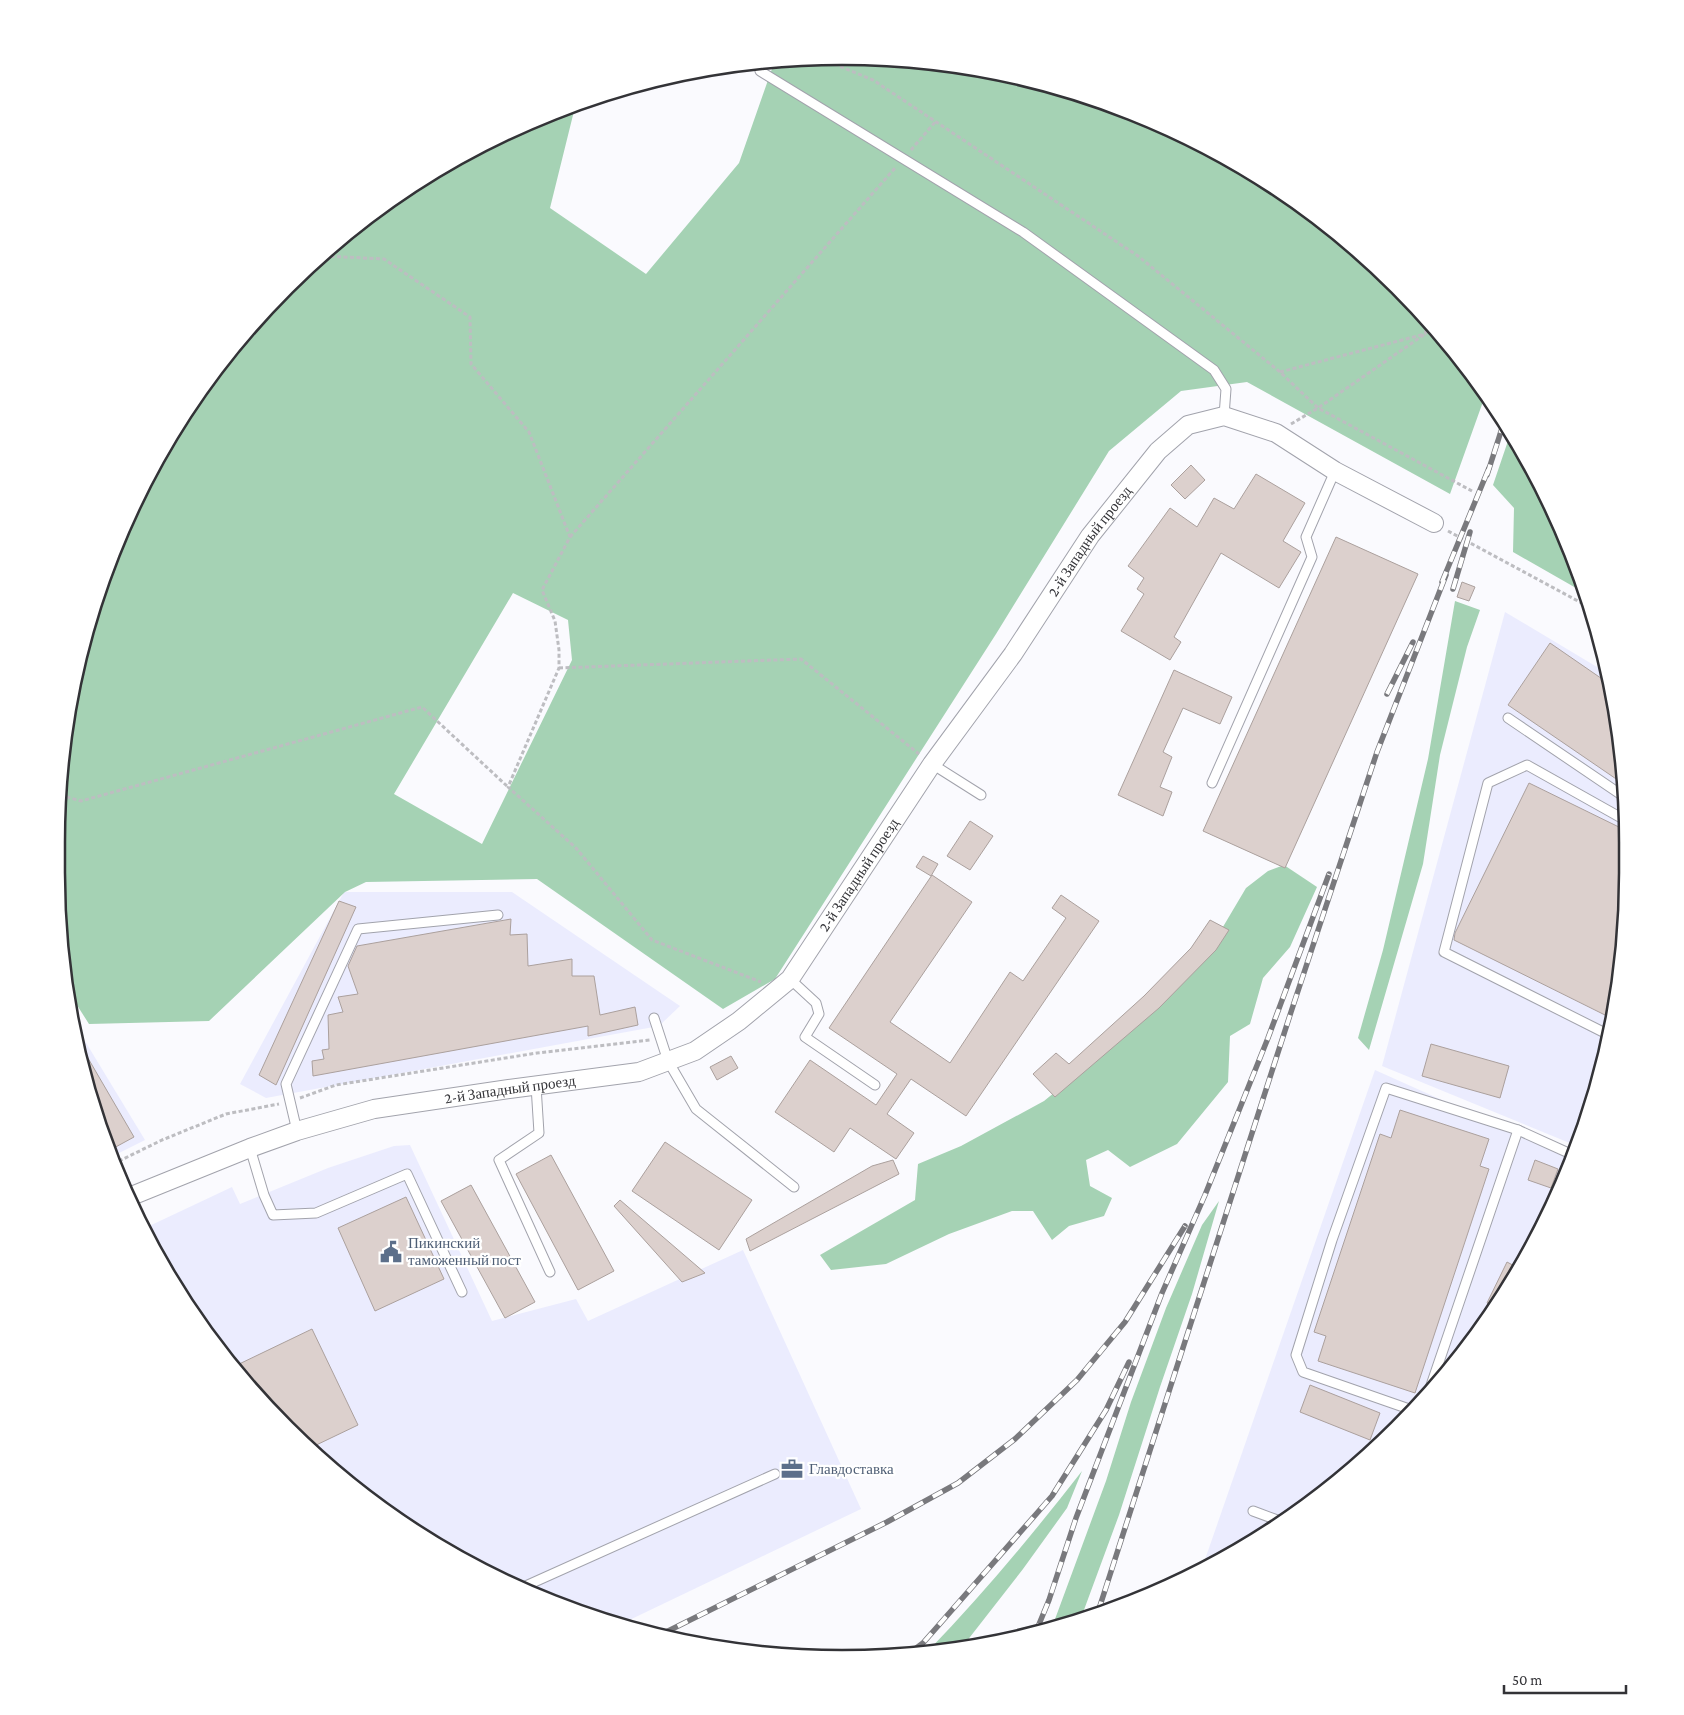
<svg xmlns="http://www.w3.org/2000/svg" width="1684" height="1715" font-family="'Crimson Pro',serif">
<rect width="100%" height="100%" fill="#fafafe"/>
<g fill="#ebecfe">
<path d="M1505,612l102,61 19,118 -5,184 -35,150 -9,21 -195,-80z"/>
<path d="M344,892h168l168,114 -21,20 -393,72 -26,-14z"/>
<path d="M71,1018l74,122 -34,17 -40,-130z"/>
<path d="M1375,1070l196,88 -48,108 -90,125 -112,105 -120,75z"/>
<path d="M410,1145l82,176 84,-22 12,22 155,-71 118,259 -242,116 -77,-26 -136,-73 -119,-97 -98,-119 -44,-82 87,-41 8,17 88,-36 66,-22z"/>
</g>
<g fill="#a5d2b4" fill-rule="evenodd">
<path d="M791,58l154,5 150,35 140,64 125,89 106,113 19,32 -35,98 -203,-112 -66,9 -72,60 -113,183 -221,345 -52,30 -186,-130 -171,3 -21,10 -136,129 -120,3 -21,-33 -12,-118 7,-134 35,-150 64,-140 89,-125 113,-106 131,-81 80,-30 -25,101 96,66 93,-111 35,-100 -2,-2zM513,593l55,27 4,40 -90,184 -88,-50z"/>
<path d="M1510,435l37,60 36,97 -70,-40 1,-44 -21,-23z"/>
<path d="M1455,601l25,9 -13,37 -27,108 -17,109 -54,186 -11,-12 25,-88 45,-191z"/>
<path d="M1284,865l33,22 -27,60 -27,31 -13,46 -20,12 -2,46 -51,62 -47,23 -22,-17 -22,10 4,26 22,12 -8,18 -35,10 -17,14 -19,-29h-21l-63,23 -63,30 -55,6 -11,-15 95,-55 3,-36 43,-18 83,-45 42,-34 128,-125 32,-54 22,-17z"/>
<path d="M1219,1201l-27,93 -32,93 -41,128 -38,103 -30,12 55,-149 25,-79 35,-94 36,-83z"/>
<path d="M1082,1471l-15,37 -44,61 -60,77 -35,5c55,-57 105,-117 154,-180z"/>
</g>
<g fill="#dcd0cd" stroke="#aba09d">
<path d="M1191,465l14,15 -20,19 -14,-14z"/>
<path d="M1256,474l49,29 -22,38 18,11 -22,36 -58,-35 -47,84 7,5 -11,18 -49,-29 23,-37 -7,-5 7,-11 -16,-12 42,-58 27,19 17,-29 20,11z"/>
<path d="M1336,537l82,37 -133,294 -82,-37z"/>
<path d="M1462,582l13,5 -6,14 -12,-4z"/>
<path d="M1550,643l58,40 17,102 -117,-80z"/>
<path d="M1174,670l58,27 -12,27 -37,-16 -20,44 9,5 -12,30 12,5 -9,24 -45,-21z"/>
<path d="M1529,783l96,47 -4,145 -10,43 -157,-78 1,-7z"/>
<path d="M970,821l23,15 -23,34 -23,-14z"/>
<path d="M923,856l15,8 -7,12 -15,-9z"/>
<path d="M932,875l40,27 -82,120 60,41 60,-91 13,9 43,-63 -14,-10 9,-13 38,26 -133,195 -55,-37 -24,35 27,19 -18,26 -46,-31 -16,24 -59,-40 35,-52 66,45 21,-31 -68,-46z"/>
<path d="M339,901l17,6 -80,178 -17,-10z"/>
<path d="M511,919l-1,16 17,-1 1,32 44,-7v17h22l6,39 35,-8 3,18 -50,11v-10l-275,50 -1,-15 12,-2 -2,-9 7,-1 -1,-34 15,-3 -5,-15 20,-3 -10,-28 9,-20z"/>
<path d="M1210,920l19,10 -13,20 -57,58 -104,89 -22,-23 23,-21 13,11 75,-68 47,-48z"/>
<path d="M1431,1044l78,22 -9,32 -78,-22z"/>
<path d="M85,1053l49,84 -22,12 -7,-12 -25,-82z"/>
<path d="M731,1056l7,12 -21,12 -7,-13z"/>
<path d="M1400,1110l89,29 -9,27 9,3 -74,224 -97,-32 8,-25 -12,-4 66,-198 11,4z"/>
<path d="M665,1142l87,58 -33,50 -87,-59z"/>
<path d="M551,1155l63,116 -36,19 -62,-116z"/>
<path d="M893,1160l6,14 -149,77 -4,-12 126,-73z"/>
<path d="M1535,1160l23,9 -7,19 -23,-8z"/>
<path d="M471,1185l64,117 -30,16 -64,-117z"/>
<path d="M406,1197l38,82 -69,32 -37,-83z"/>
<path d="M620,1200l85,73 -23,9 -68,-76z"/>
<path d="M1507,1262l13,7 -27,38 -6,-4z"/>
<path d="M312,1329l46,96 -48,23 -23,-19 -52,-63z"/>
<path d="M1310,1385l70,28 -10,27 -70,-28z"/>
</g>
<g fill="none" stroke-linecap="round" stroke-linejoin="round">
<g stroke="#a2a3ac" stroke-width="11">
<g id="lane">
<path d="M760,71l263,161 191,138 12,19 -2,27"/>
<path d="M1508,718l118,80"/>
<path d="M932,764l49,31"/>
<path d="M1212,783l100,-226 -6,-20 29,-66"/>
<path d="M790,979l26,24 3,11 -14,23 70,48"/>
<path d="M654,1018l14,43 28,48 98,78"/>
<path d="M1607,1034l-163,-82 44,-169 39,-18 98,55"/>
<path d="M536,1086l3,47 -40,27 51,112"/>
<path d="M297,1131l-11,-47 72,-155 140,-14"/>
<path d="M250,1148l14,47 9,20 43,-2 91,-39 55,118"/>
<path d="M1427,1397l91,-267"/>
<path d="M1412,1410l-109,-38 -7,-17 36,-115 54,-152 132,42 55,25"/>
<path d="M1253,1511l27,10"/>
<path d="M521,1588l254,-114"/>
</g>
</g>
<g stroke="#a2a3ac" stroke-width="20">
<g id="street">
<path id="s1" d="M129,1197l121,-49 47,-17 77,-22 135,-20 130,-17 56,-21 44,-30 51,-42 142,-215 81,-110 77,-118 68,-85 30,-26 36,-9 52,17 59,38 99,52"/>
</g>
</g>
<g stroke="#bdbdc1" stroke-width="3" stroke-dasharray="4 2.5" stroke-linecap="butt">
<path d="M822,59l51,21 265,176 142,116 38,36 154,83"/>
<path d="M911,150l25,-29"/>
<path d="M324,256l60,3 86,58 1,47 58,68 41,105 -28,53 13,31 4,29v18l-51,119 68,61 76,92 109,42"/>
<path d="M1280,372l145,-38 3,-10"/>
<path d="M1291,424l27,-16 107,-74"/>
<path d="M1448,531l141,76"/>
<path d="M570,537l325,-369"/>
<path d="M559,668l242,-9 118,95"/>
<path d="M60,795l21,6 341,-94 86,80"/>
<path d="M300,1098l36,-13 201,-32 113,-13"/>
<path d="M113,1164l49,-24 64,-26 53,-10"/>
</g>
<use href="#lane" stroke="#fff" stroke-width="9"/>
<use href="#street" stroke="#fff" stroke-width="18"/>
<g stroke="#79797d" stroke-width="5.5">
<g id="rail">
<path d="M1487,475l16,-50"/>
<path d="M1442,582l47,-114"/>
<path d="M1453,589l17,-57"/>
<path d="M1387,694l26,-52"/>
<path d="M1098,1612l193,-600 86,-260 69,-177"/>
<path d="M1035,1634l14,-34 27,-82 86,-225 43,-98 63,-157 61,-164"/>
<path d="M658,1636l229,-114 71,-39 57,-44 62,-59 48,-58 60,-96"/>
<path d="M907,1655l16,-12 129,-147 54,-86 23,-48"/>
</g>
</g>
<use href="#rail" stroke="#fff" stroke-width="4" stroke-dasharray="11" stroke-linecap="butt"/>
</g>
<defs>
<g id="civic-bare" transform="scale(1.725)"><path d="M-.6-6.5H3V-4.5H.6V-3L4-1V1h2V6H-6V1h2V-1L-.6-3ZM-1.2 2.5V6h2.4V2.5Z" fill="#5c6f8a" stroke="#fff" stroke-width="2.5" paint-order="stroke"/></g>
<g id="office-bare" transform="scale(1.725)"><path d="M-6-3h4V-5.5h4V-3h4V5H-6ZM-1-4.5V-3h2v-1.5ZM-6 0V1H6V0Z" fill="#5c6f8a" stroke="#fff" stroke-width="2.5" paint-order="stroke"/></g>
</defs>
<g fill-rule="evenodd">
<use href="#civic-bare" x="391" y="1252"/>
<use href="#office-bare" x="792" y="1469"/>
</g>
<g text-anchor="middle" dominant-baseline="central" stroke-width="4.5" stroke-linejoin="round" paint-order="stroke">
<g font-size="15" fill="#333337" stroke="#fff">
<text stroke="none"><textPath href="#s1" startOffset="1238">2-й Западный проезд</textPath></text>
<text stroke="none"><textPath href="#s1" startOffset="832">2-й Западный проезд</textPath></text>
<text stroke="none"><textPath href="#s1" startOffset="398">2-й Западный проезд</textPath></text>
</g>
<g font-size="15" fill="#4e5e75" stroke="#fff" text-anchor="start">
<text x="408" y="1243">Пикинский<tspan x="408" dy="17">таможенный пост</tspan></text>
<text x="809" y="1469">Главдоставка</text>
</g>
</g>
<path d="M0 0H1684V1715H0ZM842 65H842A777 777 0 0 1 1619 842V873A777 777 0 0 1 842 1650H842A777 777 0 0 1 65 873V842A777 777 0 0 1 842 65Z" fill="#fff" fill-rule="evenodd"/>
<path fill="none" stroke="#333337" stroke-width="2.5" d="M842 65H842A777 777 0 0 1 1619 842V873A777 777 0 0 1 842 1650H842A777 777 0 0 1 65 873V842A777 777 0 0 1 842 65Z"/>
<path d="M1504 1685v8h122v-8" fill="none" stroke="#333337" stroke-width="2.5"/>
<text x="1512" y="1685" font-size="15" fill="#333337" stroke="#ffffff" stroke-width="4" paint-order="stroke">50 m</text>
</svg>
